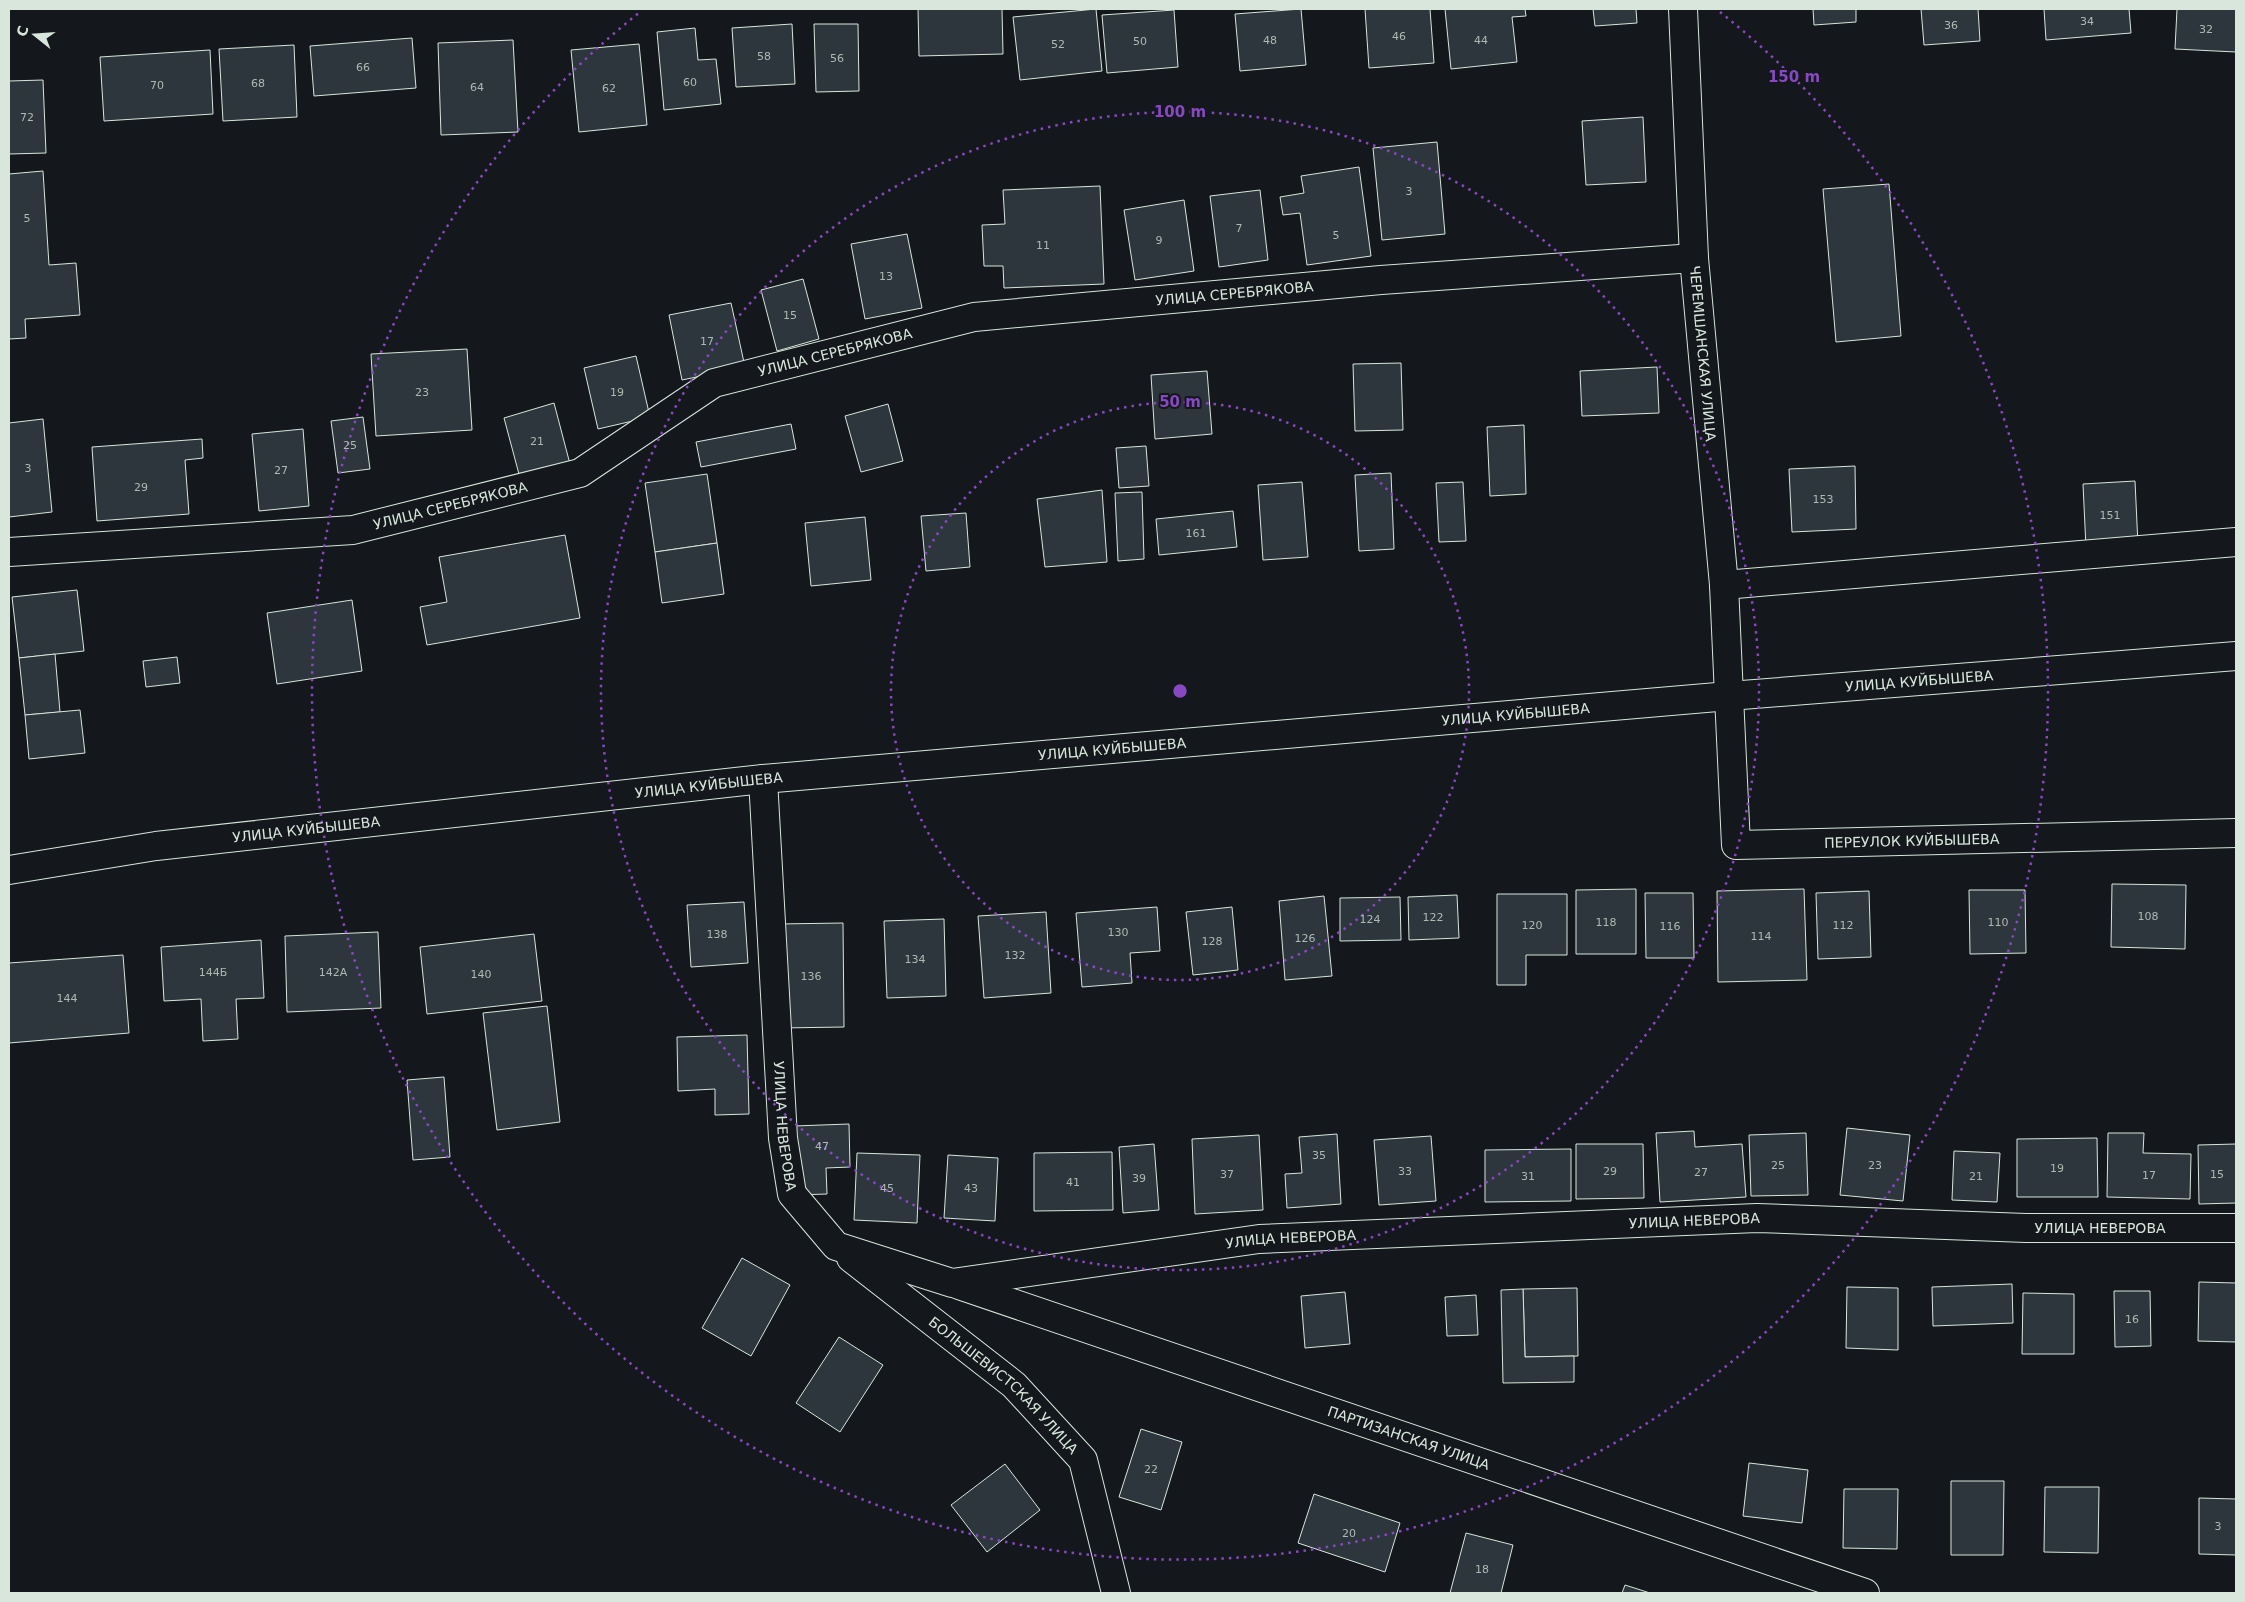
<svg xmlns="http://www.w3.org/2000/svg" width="2245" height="1602" font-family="'DejaVu Sans',sans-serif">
<rect width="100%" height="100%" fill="#14181c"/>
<g fill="#2c363c" stroke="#d8e6dc">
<path d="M918,9h84l1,45 -84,2z"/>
<path d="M1096,9l6,62 -82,9 -7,-63z"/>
<path d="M1301,9l5,56 -66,6 -5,-57z"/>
<path d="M1365,9h65l4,54 -65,5z"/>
<path d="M1445,9h80l1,7 -14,1 5,45 -66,7z"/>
<path d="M1593,9h43l1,14 -42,3z"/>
<path d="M1813,9h43v13l-42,3z"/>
<path d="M1921,9h57l2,32 -56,4z"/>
<path d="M2044,9h85l2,24 -85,7z"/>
<path d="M2177,9h59v43l-61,-3z"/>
<path d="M1174,10l4,57 -71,6 -5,-58z"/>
<path d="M792,24l3,60 -59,3 -4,-59z"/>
<path d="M814,24h44l1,67 -43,1z"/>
<path d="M695,28l3,32 18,-1 5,45 -57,6 -7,-78z"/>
<path d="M412,38l4,50 -102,8 -4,-50z"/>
<path d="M513,40l5,92 -77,3 -3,-92z"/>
<path d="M639,44l8,81 -68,7 -8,-82z"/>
<path d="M294,45l3,72 -74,4 -4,-72z"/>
<path d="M210,50l3,64 -109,7 -4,-64z"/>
<path d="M43,80l3,73 -37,1v-73z"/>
<path d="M1643,117l3,65 -60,3 -4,-64z"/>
<path d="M1437,142l8,92 -63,6 -9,-92z"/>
<path d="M1359,167l12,89 -64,9 -7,-52 -17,2 -3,-18 24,-4 -3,-17z"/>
<path d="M43,171l6,94 27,-2 4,52 -55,4 1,19 -17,1v-165z"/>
<path d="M1889,184l12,152 -65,6 -13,-153z"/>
<path d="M1100,186l4,98 -100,4 -1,-22h-19l-2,-41 23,-1 -2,-34z"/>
<path d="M1260,190l8,70 -49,7 -9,-71z"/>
<path d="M1184,200l10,71 -59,9 -11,-70z"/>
<path d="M907,234l15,74 -57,11 -14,-75z"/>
<path d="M803,279l16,60 -42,12 -16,-61z"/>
<path d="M731,303l14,64 -63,13 -13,-65z"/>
<path d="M467,349l5,81 -96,6 -5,-82z"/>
<path d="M636,356l14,61 -52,12 -14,-61z"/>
<path d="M1401,363l2,67 -48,1 -2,-67z"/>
<path d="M1657,367l2,46 -77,3 -2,-45z"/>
<path d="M1207,371l5,63 -57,5 -4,-64z"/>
<path d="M554,403l16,61 -50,14 -16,-60z"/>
<path d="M888,404l15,57 -42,11 -16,-56z"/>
<path d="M363,417l7,52 -32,4 -7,-52z"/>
<path d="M43,419l9,93 -43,5v-94z"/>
<path d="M791,424l5,25 -95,18 -5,-25z"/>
<path d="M1524,425l2,69 -36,2 -3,-69z"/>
<path d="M303,429l6,77 -50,5 -7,-77z"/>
<path d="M202,439l1,19 -18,2 4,54 -92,7 -5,-74z"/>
<path d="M1146,446l3,40 -30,2 -3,-40z"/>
<path d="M1855,466l1,63 -64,3 -3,-63z"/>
<path d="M1391,473l3,76 -35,2 -4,-76z"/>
<path d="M707,474l10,69 -62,9 -10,-69z"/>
<path d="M2135,481l3,64 -52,3 -3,-64z"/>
<path d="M1302,482l6,75 -45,3 -5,-75z"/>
<path d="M1463,482l3,59 -27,1 -3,-59z"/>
<path d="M1102,490l5,72 -62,5 -8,-68z"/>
<path d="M1142,492l2,67 -26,2 -3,-68z"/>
<path d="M1233,511l4,36 -78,8 -3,-36z"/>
<path d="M966,513l4,54 -44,4 -5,-55z"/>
<path d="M865,517l6,63 -60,6 -6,-63z"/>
<path d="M565,535l15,83 -153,27 -7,-38 27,-5 -8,-45z"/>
<path d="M717,543l7,51 -62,9 -7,-51z"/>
<path d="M77,590l7,61 -65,7 -7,-61z"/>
<path d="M352,600l10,71 -85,13 -10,-71z"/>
<path d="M55,654l5,58 -35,3 -6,-57z"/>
<path d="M177,657l3,26 -34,4 -3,-26z"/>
<path d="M80,710l5,43 -56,6 -4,-44z"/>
<path d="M2112,884l74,1 -1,64 -74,-2z"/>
<path d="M1636,889v65h-60v-64z"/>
<path d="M1804,889l3,91 -89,2 -1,-91z"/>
<path d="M1969,890h56l1,63 -56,1z"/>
<path d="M1869,891l2,66 -53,2 -2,-66z"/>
<path d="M1645,893h48l1,65h-48z"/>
<path d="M1497,894h70v61h-41v30h-29z"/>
<path d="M1457,895l2,43 -50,2 -1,-43z"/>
<path d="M1324,896l8,80 -47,4 -6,-79z"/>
<path d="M1400,897l1,43 -61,1v-43z"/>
<path d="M744,902l4,61 -57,4 -4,-62z"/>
<path d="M1157,907l3,44 -30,2 2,30 -50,4 -6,-74z"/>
<path d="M1232,907l6,63 -45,5 -7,-63z"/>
<path d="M1046,912l5,81 -67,5 -6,-82z"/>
<path d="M944,919l2,77 -59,2 -3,-77z"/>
<path d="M843,923l1,104 -64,1 -2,-104z"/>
<path d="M378,932l3,76 -94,4 -2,-76z"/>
<path d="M534,934l8,67 -115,13 -7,-67z"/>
<path d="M261,940l3,58 -28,1 2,40 -35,2 -2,-42 -37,2 -3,-54z"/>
<path d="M123,955l6,78 -120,10v-80z"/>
<path d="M547,1006l13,116 -63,8 -14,-117z"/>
<path d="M747,1035l2,79 -34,1v-26l-37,2 -1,-54z"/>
<path d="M444,1077l6,80 -37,3 -6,-80z"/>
<path d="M849,1124l1,43 -24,1 1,26 -32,1 -1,-69z"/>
<path d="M1847,1128l63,7 -7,66 -63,-6z"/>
<path d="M1694,1131l1,16 47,-3 4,53 -86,5 -4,-69z"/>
<path d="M1806,1133l2,62 -57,1 -2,-61z"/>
<path d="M2108,1133h36l-1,20 48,1 -1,45 -83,-2z"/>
<path d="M1337,1134l4,70 -54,4 -2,-34 17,-1 -3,-36z"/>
<path d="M1259,1135l4,75 -68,4 -3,-75z"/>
<path d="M1431,1136l5,65 -57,4 -5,-65z"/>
<path d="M2097,1138l1,59h-81v-58z"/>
<path d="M1154,1144l5,66 -36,3 -4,-66z"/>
<path d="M1576,1144h67l1,54 -68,1z"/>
<path d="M2236,1144v59l-37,1 -1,-59z"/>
<path d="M1571,1149v52l-86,1v-52z"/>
<path d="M1954,1151l46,2 -3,49 -45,-2z"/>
<path d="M1112,1152l1,58 -79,1v-58z"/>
<path d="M857,1153l63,2 -3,68 -63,-3z"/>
<path d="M948,1155l50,3 -3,63 -51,-3z"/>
<path d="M742,1258l48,27 -39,71 -49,-28z"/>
<path d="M2199,1282l37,1v59l-38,-1z"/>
<path d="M2012,1284l1,39 -80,3 -1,-39z"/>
<path d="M1847,1287l51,1v62l-52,-2z"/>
<path d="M1577,1288l1,68 -53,1 -2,-68z"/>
<path d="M1523,1289l2,68 49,-1v26l-71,1 -2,-93z"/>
<path d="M2114,1291h36l1,55 -36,1z"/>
<path d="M1345,1292l5,52 -45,4 -4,-52z"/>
<path d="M2023,1293l51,1v60h-52z"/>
<path d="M1476,1295l2,40 -31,1 -2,-39z"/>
<path d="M839,1337l44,28 -43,67 -44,-29z"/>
<path d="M1141,1429l41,13 -21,68 -42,-13z"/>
<path d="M1749,1463l59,7 -6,53 -59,-7z"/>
<path d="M1005,1464l35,46 -53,42 -36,-47z"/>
<path d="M1951,1481h53l-1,74h-52z"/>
<path d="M2045,1487h54l-1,66 -54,-1z"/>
<path d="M1844,1489h54l-1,60 -54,-1z"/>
<path d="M1314,1494l86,29 -15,49 -87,-29z"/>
<path d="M2199,1498l37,1v56l-37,-1z"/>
<path d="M1466,1533l47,12 -12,48h-51z"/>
<path d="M1625,1585l25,8h-28z"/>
</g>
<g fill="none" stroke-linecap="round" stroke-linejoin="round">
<g stroke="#d8e6dc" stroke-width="30">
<g id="street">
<path id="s1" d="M9,552l344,-22 227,-57 134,-90 260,-66 407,-37 313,-22"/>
<path d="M1724,585l512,-43"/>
<path id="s2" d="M1729,696l7,149 500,-12"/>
<path id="s3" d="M763,779l20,359 9,56 44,52 116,37 307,-44 498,-21 269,10h210"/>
<path id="s4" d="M851,1258l163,127 69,75 33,133"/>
<path id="s5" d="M959,1285l906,308"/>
</g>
</g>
<g stroke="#d8e6dc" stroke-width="30">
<g id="secondary">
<path id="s6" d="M1683,9l11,249 30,327 5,111"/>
<path id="s7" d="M9,870l147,-24 607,-67 966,-83 507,-40"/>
</g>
</g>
<use href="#street" stroke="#14181c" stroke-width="28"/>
<use href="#secondary" stroke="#14181c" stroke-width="28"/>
</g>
<g fill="none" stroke="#8948c3" stroke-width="2.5" stroke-dasharray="2.5 5">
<circle cx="1180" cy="691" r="289"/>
<circle cx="1180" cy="691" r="579"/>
<path d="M1720 12A868 868 0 1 1 640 12"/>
</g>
<g text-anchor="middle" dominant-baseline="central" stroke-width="4" stroke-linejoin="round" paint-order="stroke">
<g font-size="11" fill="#adbab4">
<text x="2087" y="21">34</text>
<text x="1951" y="25">36</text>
<text x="2206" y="29">32</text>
<text x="1399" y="36">46</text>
<text x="1270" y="40">48</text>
<text x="1481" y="40">44</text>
<text x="1140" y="41">50</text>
<text x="1058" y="44">52</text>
<text x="764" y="56">58</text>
<text x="837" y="58">56</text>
<text x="363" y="67">66</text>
<text x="690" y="82">60</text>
<text x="258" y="83">68</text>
<text x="157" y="85">70</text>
<text x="477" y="87">64</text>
<text x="609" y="88">62</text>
<text x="27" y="117">72</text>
<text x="1409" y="191">3</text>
<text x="27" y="218">5</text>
<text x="1239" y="228">7</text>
<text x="1336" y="235">5</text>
<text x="1159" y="240">9</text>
<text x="1043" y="245">11</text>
<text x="886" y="276">13</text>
<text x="790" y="315">15</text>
<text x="707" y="341">17</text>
<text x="422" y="392">23</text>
<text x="617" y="392">19</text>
<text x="537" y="441">21</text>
<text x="350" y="445">25</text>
<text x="28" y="468">3</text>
<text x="281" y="470">27</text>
<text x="141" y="487">29</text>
<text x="1823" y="499">153</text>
<text x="2110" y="515">151</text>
<text x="1196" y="533">161</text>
<text x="2148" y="916">108</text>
<text x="1433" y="917">122</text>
<text x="1370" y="919">124</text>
<text x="1606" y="922">118</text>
<text x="1998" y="922">110</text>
<text x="1532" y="925">120</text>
<text x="1843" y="925">112</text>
<text x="1670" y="926">116</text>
<text x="1118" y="932">130</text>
<text x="717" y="934">138</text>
<text x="1761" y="936">114</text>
<text x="1305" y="938">126</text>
<text x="1212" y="941">128</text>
<text x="1015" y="955">132</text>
<text x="915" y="959">134</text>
<text x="213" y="972">144Б</text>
<text x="333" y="972">142А</text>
<text x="481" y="974">140</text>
<text x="811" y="976">136</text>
<text x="67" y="998">144</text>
<text x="822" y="1146">47</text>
<text x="1319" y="1155">35</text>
<text x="1778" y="1165">25</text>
<text x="1875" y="1165">23</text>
<text x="2057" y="1168">19</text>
<text x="1405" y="1171">33</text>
<text x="1610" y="1171">29</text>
<text x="1701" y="1172">27</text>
<text x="1227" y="1174">37</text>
<text x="2217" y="1174">15</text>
<text x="2149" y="1175">17</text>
<text x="1528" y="1176">31</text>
<text x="1976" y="1176">21</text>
<text x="1139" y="1178">39</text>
<text x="1073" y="1182">41</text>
<text x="887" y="1188">45</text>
<text x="971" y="1188">43</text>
<text x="2132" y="1319">16</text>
<text x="1151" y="1469">22</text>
<text x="2218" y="1526">3</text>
<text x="1349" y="1533">20</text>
<text x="1482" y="1569">18</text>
</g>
<g font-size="14" fill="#d8e6dc" stroke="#14181c">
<text stroke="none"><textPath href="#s1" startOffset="1270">УЛИЦА СЕРЕБРЯКОВА</textPath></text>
<text stroke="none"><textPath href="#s1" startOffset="865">УЛИЦА СЕРЕБРЯКОВА</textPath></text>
<text stroke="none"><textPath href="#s6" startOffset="345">ЧЕРЕМШАНСКАЯ УЛИЦА</textPath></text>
<text stroke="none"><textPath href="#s1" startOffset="445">УЛИЦА СЕРЕБРЯКОВА</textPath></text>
<text stroke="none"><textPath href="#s7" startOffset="1920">УЛИЦА КУЙБЫШЕВА</textPath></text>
<text stroke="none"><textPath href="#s7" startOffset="1515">УЛИЦА КУЙБЫШЕВА</textPath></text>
<text stroke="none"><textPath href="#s7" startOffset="1110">УЛИЦА КУЙБЫШЕВА</textPath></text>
<text stroke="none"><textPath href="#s7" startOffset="705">УЛИЦА КУЙБЫШЕВА</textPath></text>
<text stroke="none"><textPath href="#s7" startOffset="300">УЛИЦА КУЙБЫШЕВА</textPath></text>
<text stroke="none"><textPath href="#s2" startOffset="325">ПЕРЕУЛОК КУЙБЫШЕВА</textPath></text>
<text stroke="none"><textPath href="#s3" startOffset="348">УЛИЦА НЕВЕРОВА</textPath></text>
<text stroke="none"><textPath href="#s3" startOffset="1352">УЛИЦА НЕВЕРОВА</textPath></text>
<text stroke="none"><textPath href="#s3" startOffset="1758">УЛИЦА НЕВЕРОВА</textPath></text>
<text stroke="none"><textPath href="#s3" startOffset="948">УЛИЦА НЕВЕРОВА</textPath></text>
<text stroke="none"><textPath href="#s4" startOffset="199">БОЛЬШЕВИСТСКАЯ УЛИЦА</textPath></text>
<text stroke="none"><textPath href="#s5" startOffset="475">ПАРТИЗАНСКАЯ УЛИЦА</textPath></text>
</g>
</g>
<circle cx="1180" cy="691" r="8" fill="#8948c3" stroke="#14181c" stroke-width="2.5"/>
<g font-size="15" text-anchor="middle" font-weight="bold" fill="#8948c3" stroke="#14181c" stroke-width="4" stroke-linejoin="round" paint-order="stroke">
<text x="1794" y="82">150 m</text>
<text x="1180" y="117">100 m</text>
<text x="1180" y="407">50 m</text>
</g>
<rect width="2245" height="1602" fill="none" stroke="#d8e6dc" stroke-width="20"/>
<g transform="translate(35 35) rotate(287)" stroke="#14181c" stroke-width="4" paint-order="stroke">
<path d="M0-4L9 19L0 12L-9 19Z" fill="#d8e6dc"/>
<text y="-8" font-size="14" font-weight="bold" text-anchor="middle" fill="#d8e6dc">С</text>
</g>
</svg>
